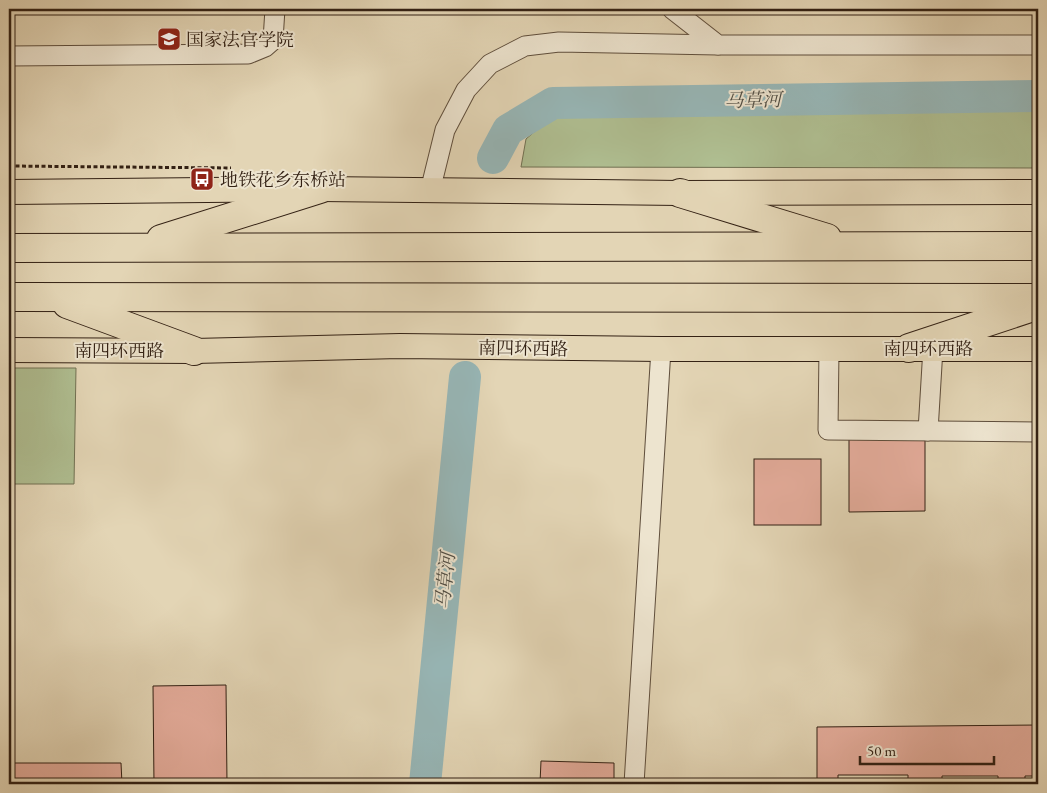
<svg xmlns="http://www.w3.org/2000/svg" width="1047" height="793" font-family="'EB Garamond','Noto Serif SC',serif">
<rect width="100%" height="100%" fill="#e3d5b5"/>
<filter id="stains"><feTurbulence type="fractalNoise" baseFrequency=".004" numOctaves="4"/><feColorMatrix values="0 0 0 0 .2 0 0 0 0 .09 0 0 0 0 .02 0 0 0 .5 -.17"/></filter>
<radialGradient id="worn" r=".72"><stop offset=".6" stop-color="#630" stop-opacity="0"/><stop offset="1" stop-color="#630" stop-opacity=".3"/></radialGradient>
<g fill="#afbe91" stroke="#717052">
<path d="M1038,110v58l-517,-1 5,-28 29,-25z"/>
<path d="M9,368h67l-2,116h-65z"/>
</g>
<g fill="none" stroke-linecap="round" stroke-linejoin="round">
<g stroke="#97b6b6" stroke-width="32">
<path d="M493,158l15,-28 45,-27 485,-7"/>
<path d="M425,784l40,-407"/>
</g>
</g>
<g fill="#e4ac9b" stroke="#332114">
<path d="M925,433v78l-76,1v-78z"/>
<rect x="754" y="459" width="67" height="66"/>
<path d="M226,685l1,99h-73l-1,-98z"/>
<path d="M1038,725v51h-13v7h-27v-7h-56v8h-6l-28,-1v-8h-70v9h-21v-57z"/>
<path d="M541,761l73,2v21l-74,-1z"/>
<path d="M9,763h112l1,21h-113z"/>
</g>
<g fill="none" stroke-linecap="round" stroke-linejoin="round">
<g stroke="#5f4e3c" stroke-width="21">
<g id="minor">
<path d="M672,9l46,36h320"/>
<path d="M9,56l239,-2 17,-7 8,-7 2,-31"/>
<path d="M430,191l15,-61 21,-40 24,-26 35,-18 34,-4 159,3"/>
<path d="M829,349l-1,81 210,2"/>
<path d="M928,431l5,-83"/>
<path d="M634,784l27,-435"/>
</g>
</g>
<g stroke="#332114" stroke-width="26">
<g id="major">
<path d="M9,192l311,-3 360,4 358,-1"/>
<path d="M9,350l185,1 206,-5 261,3h377"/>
</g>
</g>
<g stroke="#332114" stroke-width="30">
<g id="highway">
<path d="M680,193l147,45"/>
<path d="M161,239l159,-50"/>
<path d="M9,248l1029,-2"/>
<path d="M9,297l1029,1"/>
<path d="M67,304l127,47"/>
<path d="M909,348l127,-42"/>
</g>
</g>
<path stroke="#332114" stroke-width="3" stroke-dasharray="4 2.5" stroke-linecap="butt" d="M9,166l222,2"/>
<use href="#minor" stroke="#ede4cf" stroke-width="19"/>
<use href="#major" stroke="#e3d5b5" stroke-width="24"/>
<use href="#highway" stroke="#e3d5b5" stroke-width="28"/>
</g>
<defs>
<g id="university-square" transform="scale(1.25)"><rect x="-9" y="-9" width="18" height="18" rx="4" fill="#8f2418" stroke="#ede4cf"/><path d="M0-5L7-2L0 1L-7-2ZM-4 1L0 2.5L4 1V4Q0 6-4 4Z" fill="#fff"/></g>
<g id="bus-square" transform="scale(1.25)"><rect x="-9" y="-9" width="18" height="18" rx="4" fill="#8f2418" stroke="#ede4cf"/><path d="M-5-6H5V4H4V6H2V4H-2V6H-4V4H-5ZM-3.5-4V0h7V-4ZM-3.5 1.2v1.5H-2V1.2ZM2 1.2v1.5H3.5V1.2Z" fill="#fff"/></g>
</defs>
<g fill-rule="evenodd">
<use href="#university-square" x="169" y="39"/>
<use href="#bus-square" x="202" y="179"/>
</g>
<g text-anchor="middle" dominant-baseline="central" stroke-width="4" stroke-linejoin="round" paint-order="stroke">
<g font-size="18" fill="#332114" stroke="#ede4cf" text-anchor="start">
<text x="186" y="39">国家法官学院</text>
<text x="220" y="179">地铁花乡东桥站</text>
</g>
<g font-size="18" fill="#332114" stroke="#ede4cf">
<text transform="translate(523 348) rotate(1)">南四环西路</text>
<text x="928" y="348">南四环西路</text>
<text x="119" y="350">南四环西路</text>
</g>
<g font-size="19" font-style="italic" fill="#514e45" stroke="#ede4cf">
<text transform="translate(753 100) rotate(-1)">马草河</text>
<text transform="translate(445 581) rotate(-84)">马草河</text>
</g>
</g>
<rect width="1047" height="793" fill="none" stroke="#e3d5b5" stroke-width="30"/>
<rect x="10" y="10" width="1027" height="773" fill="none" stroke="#332114" stroke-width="2.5"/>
<rect x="15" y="15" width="1017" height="763" fill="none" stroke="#332114"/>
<path d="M860 756v8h134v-8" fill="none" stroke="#332114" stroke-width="2.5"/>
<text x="867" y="756" font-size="15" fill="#332114" stroke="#ede4cf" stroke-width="4" paint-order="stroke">50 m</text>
<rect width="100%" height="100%" filter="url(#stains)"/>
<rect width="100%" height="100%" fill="url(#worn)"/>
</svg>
